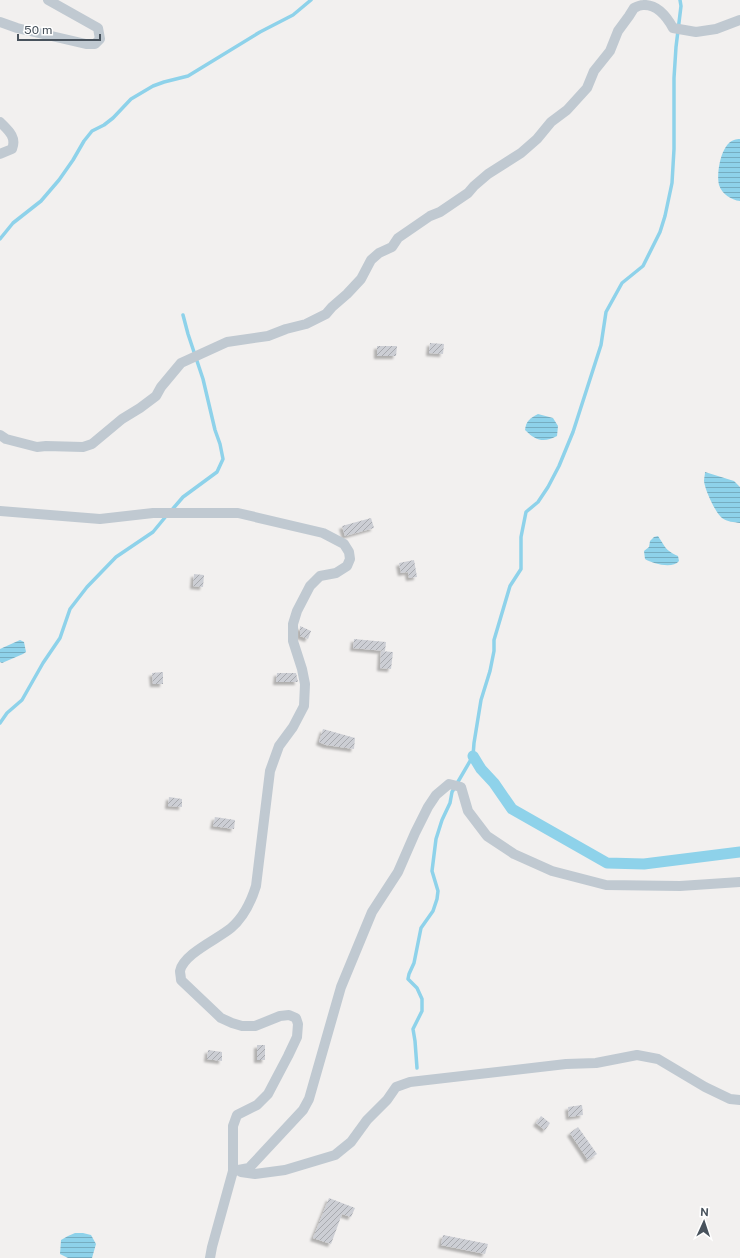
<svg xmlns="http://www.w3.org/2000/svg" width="740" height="1258" font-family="'Public Sans',sans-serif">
<defs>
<pattern id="water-rules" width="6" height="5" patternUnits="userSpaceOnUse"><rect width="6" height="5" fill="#8ed2ea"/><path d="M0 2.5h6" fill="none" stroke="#76adc1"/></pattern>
<pattern id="building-hatch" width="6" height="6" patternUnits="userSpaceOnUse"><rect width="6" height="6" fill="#ccced4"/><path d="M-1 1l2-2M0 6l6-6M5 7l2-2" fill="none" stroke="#a8aaaf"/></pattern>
<filter id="shadow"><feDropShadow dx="-3" dy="3" stdDeviation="1" flood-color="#0004"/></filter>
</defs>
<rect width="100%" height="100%" fill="#f2f0ef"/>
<g fill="url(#water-rules)">
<path d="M740,139v62c-9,-1 -18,-7 -21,-16 -3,-12 2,-41 15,-45 2,-1 4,-1 6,-1z"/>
<path d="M538,414l15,4 5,8 -1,10c-13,7 -21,5 -32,-6 1,-9 5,-12 13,-16z"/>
<path d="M705,472l29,9 6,6v36c-6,-1 -13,-1 -18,-5 -7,-6 -17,-28 -18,-37 0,-3 1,-6 1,-9z"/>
<path d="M658,536c8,12 7,14 20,20l1,5c-6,8 -26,3 -34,-2l-1,-8 5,-4 1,-6 4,-4z"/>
<path d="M20,640l4,2 2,10 -3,2 -21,9 -2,-1v-13z"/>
<path d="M75,1233h8l8,2 5,9 -4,14h-24l-8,-4 1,-14 7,-4z"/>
</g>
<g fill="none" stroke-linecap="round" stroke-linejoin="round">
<g stroke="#8ed2ea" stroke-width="3.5">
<path d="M0,239l13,-16 28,-22 18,-21 14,-20 11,-19 8,-10 12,-6 9,-7 18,-19 22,-13 11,-4 24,-6 72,-44 33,-17 18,-15"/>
<path d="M171,511l12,-14 34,-25 6,-13 -3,-15 -5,-14 -12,-51 -15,-45 -5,-19"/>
<path d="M0,723l7,-10 15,-13 21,-37 17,-25 10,-29 17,-22 29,-30 37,-25 14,-17"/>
<path d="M417,1068l-2,-27 -2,-12 9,-18v-12l-5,-11 -9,-9 1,-5 5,-11 7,-35 12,-17 4,-12 1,-8 -6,-20 4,-32 6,-19 8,-17 2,-11 21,-36 1,-13 7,-43 9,-29 4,-20v-11l16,-54 11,-17v-32l5,-25 12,-10 10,-15 11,-21 14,-34 28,-87 5,-33 16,-29 21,-17 17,-34 5,-16 7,-33 2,-34v-71l2,-31 5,-41 -1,-6"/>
</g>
<path stroke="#8ed2ea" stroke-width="11" d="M473,756l8,13 13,14 18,26 95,54 37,1 96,-12"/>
</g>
<g fill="url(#building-hatch)" filter="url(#shadow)">
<path d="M430,343l14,1 -1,10 -14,-1z"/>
<path d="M377,346h20l-1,10h-19z"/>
<path d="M371,518l3,10 -29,8 -3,-10z"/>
<path d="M414,560l3,17 -8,1 -1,-6 -7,1 -2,-10z"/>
<path d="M194,574l10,1 -1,12 -10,-1z"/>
<path d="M300,626l11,5 -3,8 -8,-3z"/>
<path d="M354,639l32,3 -1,9 -32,-3z"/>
<path d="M381,651l12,1 -2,17 -11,-1z"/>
<path d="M163,672v12h-10l-1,-11z"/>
<path d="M277,673h19l2,9h-22z"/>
<path d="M323,729l32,9 -1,11 -28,-4 -7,-3z"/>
<path d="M169,797l13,2v8l-14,-1z"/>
<path d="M215,817l20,3 -1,9 -21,-3z"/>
<rect x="257" y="1045" width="8" height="15"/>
<path d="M208,1050l14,2v9l-15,-2z"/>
<path d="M582,1105l1,10 -14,2 -1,-10z"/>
<path d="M541,1116l9,7 -5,7 -9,-7z"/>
<path d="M578,1127l19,27 -9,6 -18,-27z"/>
<path d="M329,1198l26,10 -4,9 -9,-3 -11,30 -18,-6z"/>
<path d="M443,1235l45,9 -3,10 -44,-9z"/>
</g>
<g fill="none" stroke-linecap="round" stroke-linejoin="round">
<g stroke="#c0c9d1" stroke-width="10">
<path d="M0,22l17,6 69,16h9l5,-5 -2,-11 -50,-28"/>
<path d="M0,122c8,8 17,15 12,27l-12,5"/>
<path d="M0,435l6,4 31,8 9,-1 37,1 9,-3 30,-25 18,-11 16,-12 5,-9 20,-24 46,-21 41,-6 18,-7 20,-5 20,-10 6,-7 15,-13 14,-15 10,-19 8,-7 13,-6 6,-9 32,-22 10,-4 28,-19 6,-7 14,-12 33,-21 16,-14 14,-17 16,-12 20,-22 7,-17 16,-20 8,-20 11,-15 5,-8c2,-1 6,-3 9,-3 15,-1 24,12 30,23l23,4 20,-3 24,-9"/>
<path d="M0,511l100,8 53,-6h85l85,20 21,11 5,8 1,7 -3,7 -11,7 -16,3 -10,10 -13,25 -4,13v17l9,28 3,15 -1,22 -11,21 -14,19 -9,25 -14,115c-5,16 -12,31 -25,42 -13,11 -48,26 -51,43 0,2 1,6 1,9l40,38 11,5 10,3h13l25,-10 9,-1 7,3 2,6 -1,13 -9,19 -20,38 -11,11 -20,10 -4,11v45l-21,76 -2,11"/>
<path d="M233,1171l16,-3 54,-58 6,-11 32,-112 31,-75 26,-40 17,-39 13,-26 8,-12 13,-11 12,3 7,24 19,25 27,18 38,17 54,14 74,1 60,-4"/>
<path d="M241,1172l14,2 30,-4 50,-15 16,-13 16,-22 20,-20 9,-13 14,-5 156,-18 30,-1 41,-8 21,4 47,28 25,12 10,1"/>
</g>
</g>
<g transform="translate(704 1222) rotate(3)" stroke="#ffffff" stroke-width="3" paint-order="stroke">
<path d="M0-3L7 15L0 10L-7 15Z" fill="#48525c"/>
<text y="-6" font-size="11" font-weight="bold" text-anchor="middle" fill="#48525c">N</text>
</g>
<path d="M18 34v6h82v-6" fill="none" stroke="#48525c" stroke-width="2"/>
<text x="24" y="34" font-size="12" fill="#48525c" stroke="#ffffff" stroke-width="3" paint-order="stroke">50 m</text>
</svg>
